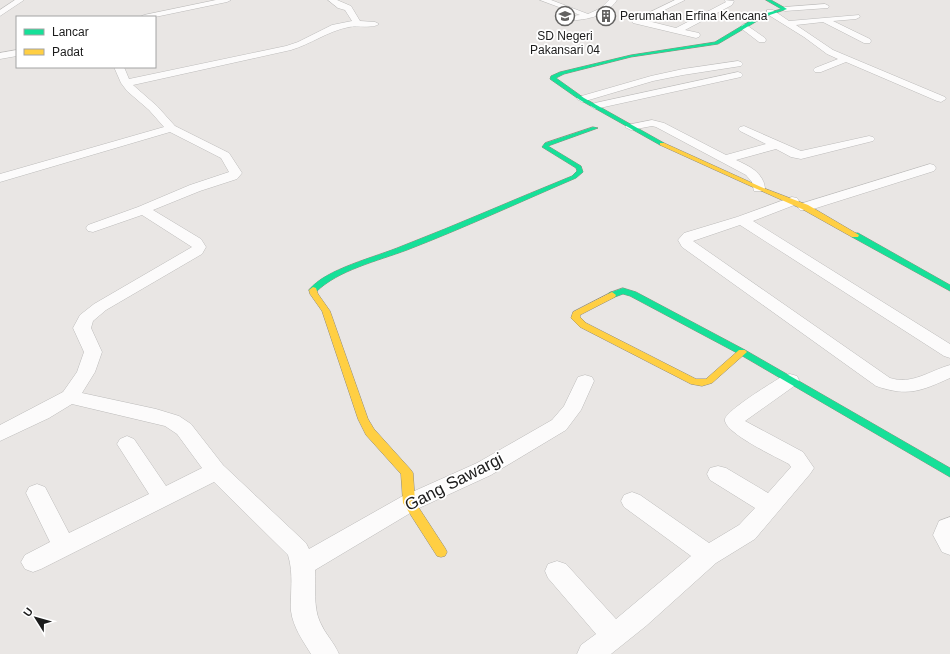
<svg xmlns="http://www.w3.org/2000/svg" width="950" height="654" font-family="Arial,sans-serif">
<rect width="100%" height="100%" fill="#e9e6e4"/>
<g fill="none" stroke-linecap="round" stroke-linejoin="round">
<g stroke="#bcbbba" stroke-width="1">
<g id="street">
<path d="M15,0h9l-24,16v-6z"/>
<path d="M216,0h15l-4,2 -72,15h-15l4,-2z"/>
<path d="M328,0h9l14,6 9,15 15,1 4,2c-6,5 -22,1 -30,3 -21,4 -38,17 -58,23l-158,35 24,21 18,20 54,27 13,20 -5,6 -37,12 -47,19 48,29 5,8 -4,7 -96,56 -13,11 -2,7 11,24 -7,20 -13,21 74,16 23,7 12,8 32,41 83,78 3,6 92,-52 76,-34 75,-43 12,-14 14,-29 7,-2 7,2 2,4 -13,29 -15,20 -75,45 -74,34 -102,61c1,17 -2,37 5,52 5,12 14,20 19,32h-28c-8,-13 -18,-27 -20,-43 -1,-18 3,-37 -3,-56l-74,-73 -173,87 -8,3 -8,-3 -4,-7 4,-7 25,-13 -24,-49 3,-6 8,-3 8,3 24,46 80,-39 -32,-50 3,-5 7,-3 7,3 32,47 36,-18 -25,-34 -12,-8 -93,-22 -23,14 -49,23v-16l63,-33 14,-20 7,-20 -11,-24 7,-13 14,-11 98,-57 -50,-32 -49,17 -5,-1 -2,-3 2,-3 50,-18 52,-22 39,-13 -8,-14 -51,-26 -170,50v-8l164,-47 -15,-17 -22,-19 -6,-8 -7,-16h10l5,12 157,-33 12,-4 34,-17 20,-4 -7,-11 -7,-2z"/>
<path d="M540,0h11l37,14 13,-6 8,-8h8c-12,18 -33,20 -53,21h-3v-4l19,-2z"/>
<path d="M675,0h10l-41,20 32,8 50,-26 -2,-2 10,1 -2,4 -47,25 14,3 1,2 -1,2 -3,1 -63,-15 -1,-2z"/>
<path d="M825,4l4,2 -1,2 -43,3 -4,-2 4,-2z"/>
<path d="M767,10h6l16,11 70,-6 1,2 -4,2 -23,2 37,18 1,2 -1,2h-6l-41,-21 -27,3 37,25 112,47 1,2 -5,3 -4,-1 -91,-39 -25,10h-6l-2,-2 2,-2 23,-9 -11,-5 -23,-17 -37,-23z"/>
<path d="M745,24l20,14 1,2 -1,2h-6l-17,-13 -1,-2 1,-2z"/>
<path d="M17,50v6l-17,3v-6z"/>
<path d="M738,61l3,1 2,2 -2,2 -58,9 -30,6 -71,21 -5,-3 1,-2 73,-21 32,-7z"/>
<path d="M738,72l3,1 2,2 -2,2 -146,32 -5,-3 5,-3z"/>
<path d="M652,120l12,3 62,32 40,-11 -26,-13 -2,-2 2,-2 4,-1 57,25 68,-15 4,1 2,2 -2,2 -72,18 -10,-2 -15,-8 -40,11c13,6 27,12 29,28l-1,3h-10l-2,-9 -6,-7 -90,-48 -4,-1 -21,4 -6,-3 2,-2z"/>
<path d="M930,164l4,1 2,3 -2,3 -124,39h-10l-2,-3 2,-3z"/>
<path d="M792,197l5,1 2,3 -2,3 -44,17 197,123v14l-6,-2 -204,-131 -47,16 197,137c22,7 39,-7 60,-13v13c-29,13 -42,19 -74,8l-194,-139 -4,-7 6,-7 53,-16z"/>
<path d="M790,374l7,2 2,4 -2,4 -52,37 58,31 11,16 -4,6 -55,65 -39,24 -70,63 -35,28h-34l4,-9 15,-11 -48,-56 -3,-7 3,-7 9,-3 9,3 50,55 75,-63 -67,-49 -3,-6 3,-6 8,-3 8,3 69,48 30,-18 16,-17 -45,-28 -3,-6 3,-6 8,-2 8,2 42,25 23,-26 -2,-3c-11,-6 -67,-32 -64,-45 2,-9 48,-37 58,-43z"/>
<path d="M950,517v38l-8,-3 -9,-17 6,-14z"/>
</g>
</g>
<g stroke="#928d7e" stroke-width="1">
<g id="fast">
<path d="M766,0h5l16,9 -23,8 -46,27 -87,13 -67,17 -8,4 28,20 80,45v2h-4l-80,-45 -30,-21 1,-3 9,-4 71,-17 84,-13 45,-27 21,-6z"/>
<path d="M593,127l5,1 -50,18 33,20 2,6 -7,6c-56,24 -112,50 -169,72 -29,11 -69,20 -91,42h-6l-1,-2c16,-21 67,-33 93,-44 57,-22 113,-47 170,-70l5,-5 -1,-3 -34,-21 3,-4z"/>
<path d="M852,233h6l92,52v6l-98,-54z"/>
<path d="M623,288l13,4 109,58 205,118v9l-211,-123 -109,-58 -7,-2 -11,4 -4,-3 1,-2z"/>
</g>
</g>
<g stroke="#928d7e" stroke-width="1">
<g id="slow">
<path d="M660,143h4l97,44 47,18 51,30 -1,2h-6l-50,-28 -45,-20 -97,-44z"/>
<path d="M313,287l3,1 2,6 12,17 38,108 6,10 37,41 2,3 2,29 30,46 2,4 -2,4 -4,1 -4,-1 -32,-50 -2,-3 -2,-29 -35,-39 -8,-16 -36,-108 -12,-17 -1,-4z"/>
<path d="M612,292l4,3 -1,2 -35,18v2l6,6 110,56h10l33,-29h6l2,2 -35,31 -10,3 -11,-2 -111,-57 -9,-9 2,-6z"/>
</g>
</g>
<use href="#street" fill="#fcfbfb" fill-rule="evenodd"/>
<use href="#fast" fill="#16e098" fill-rule="evenodd"/>
<use href="#slow" fill="#ffcf43" fill-rule="evenodd"/>
</g>
<defs>
<g id="school-ring" transform="scale(1)"><circle r="9.5" fill="#fff" stroke="#636261" stroke-width="1.5"/><path d="M0-5L7-2L0 1L-7-2ZM-4 1L0 2.5L4 1V4Q0 6-4 4Z" fill="#636261"/></g>
<g id="building-ring" transform="scale(1)"><circle r="9.5" fill="#fff" stroke="#636261" stroke-width="1.5"/><path d="M-4-6H4V6H1V3H-1V6H-4ZM-2.5-4.3h1.7v1.8h-1.7ZM.8-4.3h1.7v1.8H.8ZM-2.5-1h1.7V.8h-1.7ZM.8-1h1.7V.8H.8Z" fill="#636261"/></g>
</defs>
<g fill-rule="evenodd">
<use href="#school-ring" x="565" y="16"/>
<use href="#building-ring" x="606" y="16"/>
</g>
<g text-anchor="middle" dominant-baseline="central" stroke-width="3.5" stroke-linejoin="round" paint-order="stroke">
<g font-size="12" fill="#1b1b1b" stroke="#fff" text-anchor="start">
<text x="620" y="16">Perumahan Erfina Kencana</text>
<text x="565" y="36" text-anchor="middle">SD Negeri<tspan x="565" dy="14">Pakansari 04</tspan></text>
</g>
<g font-size="17" fill="#1b1b1b" stroke="#fff">
<text transform="translate(454 482) rotate(-27)">Gang Sawargi</text>
</g>
</g>
<rect x="16" y="16" width="140" height="52" fill="#ffffff" stroke="#a4a4a4"/>
<rect x="24" y="29" width="20" height="6" fill="#16e098" stroke="#a4a4a4"/>
<text x="52" y="36" font-size="12" fill="#1b1b1b">Lancar</text>
<rect x="24" y="49" width="20" height="6" fill="#ffcf43" stroke="#a4a4a4"/>
<text x="52" y="56" font-size="12" fill="#1b1b1b">Padat</text>
<g transform="translate(36 618) rotate(307)" stroke="#ffffff" stroke-width="3" paint-order="stroke">
<path d="M0-3L7 15L0 10L-7 15Z" fill="#1b1b1b"/>
<text y="-6" font-size="11" font-weight="bold" text-anchor="middle" fill="#1b1b1b">U</text>
</g>
</svg>
